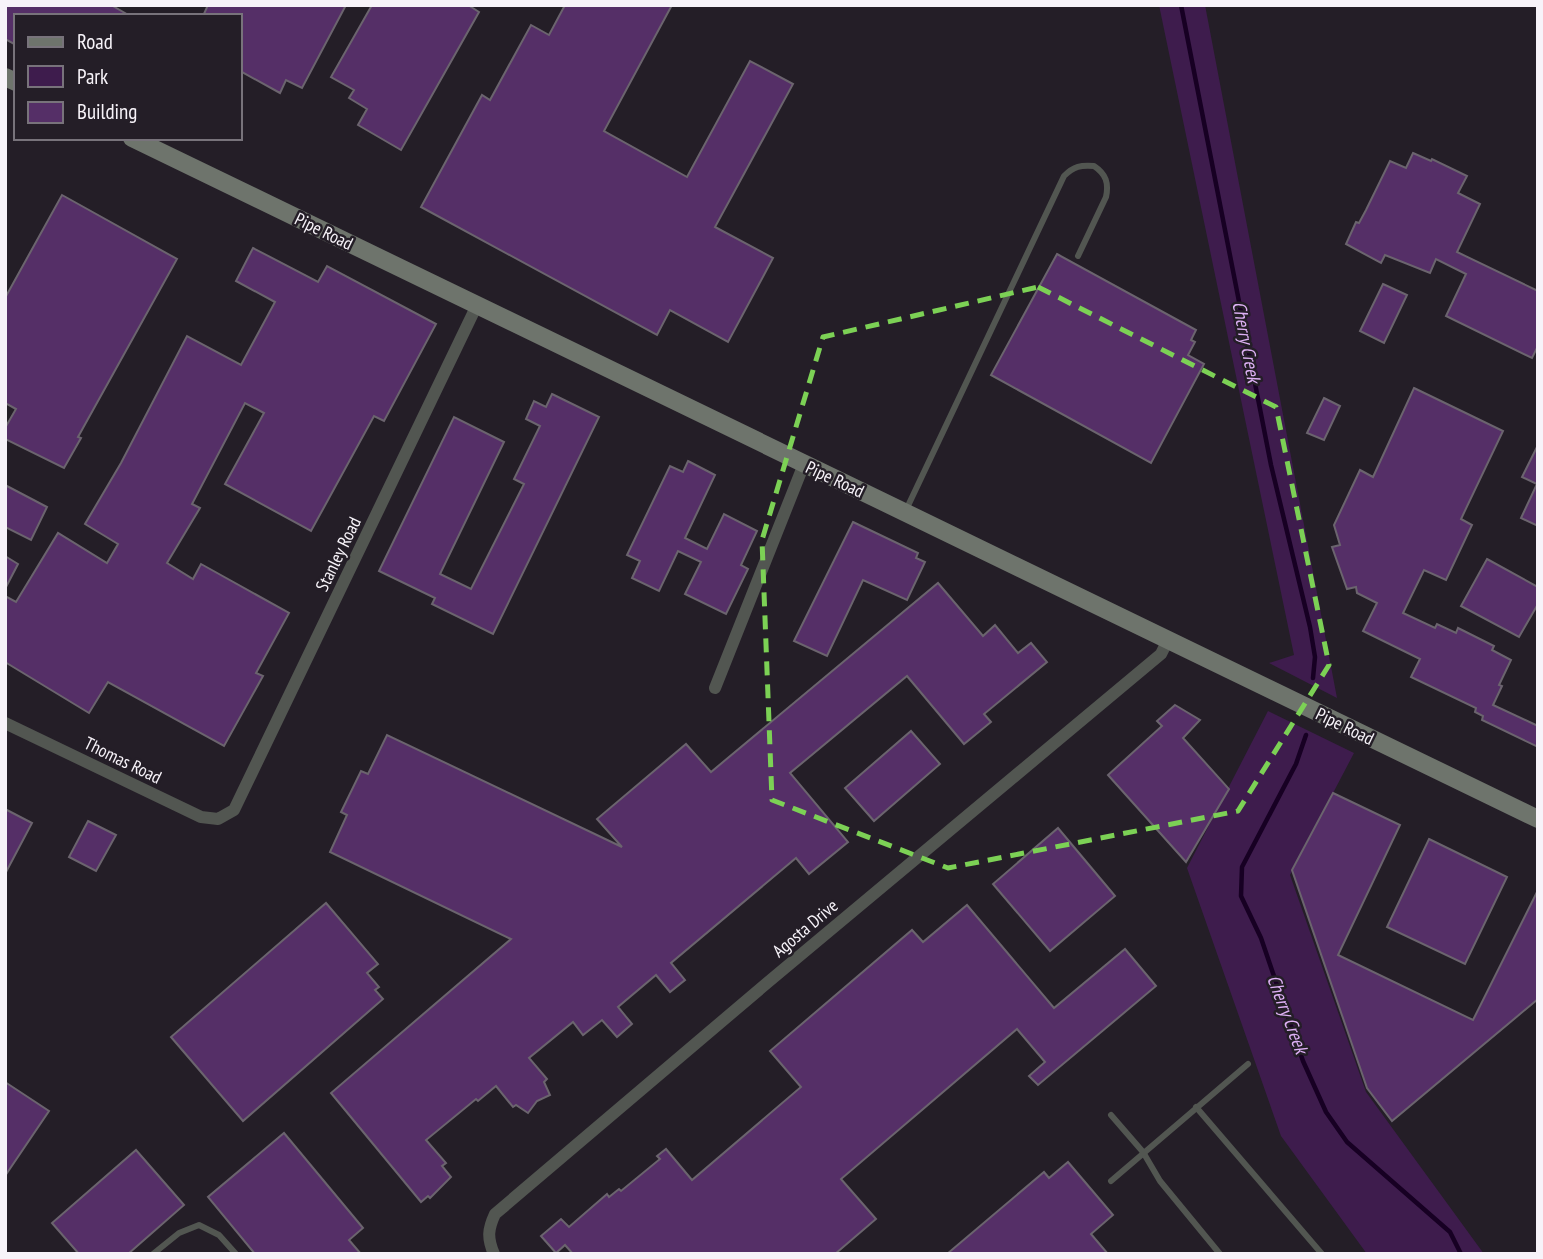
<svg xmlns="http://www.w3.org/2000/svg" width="1543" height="1259" font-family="'PT Sans Narrow',sans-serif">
<rect width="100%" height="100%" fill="#241e27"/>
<g fill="#3e1c4d">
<path d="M1159,5h46l132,693 -68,-35 25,-8z"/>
<path d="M1268,711l86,42 -64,122 76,217 118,162h-117l-86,-118 -94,-268z"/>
</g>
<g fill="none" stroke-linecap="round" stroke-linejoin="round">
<g stroke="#170023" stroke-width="4.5">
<path d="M1181,5l90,460 39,162 5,30 -2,21"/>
<path d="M1306,735l-10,29 -54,103 -1,29 20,42 42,123 23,51 21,30 103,90 11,22"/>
</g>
</g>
<g fill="#552f67" stroke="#6b646e" stroke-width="2">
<path d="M5,5h106l19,11h-114v29l-11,-6z"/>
<path d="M208,5h138l-44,83 -16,-8 -6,13 -40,-22v-55h-37z"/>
<path d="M372,5h96l11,7 -78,138 -43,-25 9,-16 -18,-11 5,-8 -23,-13z"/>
<path d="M565,5h107l-68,126 83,46 63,-116 43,23 -78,143 58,31 -45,84 -58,-32 -13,25 -236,-128 61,-112 8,5 41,-75 18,10z"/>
<path d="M1413,153l18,8 1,-2 35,17 -9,17 22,11 -23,48 81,39v55l-6,12 -86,-42 20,-42 -30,-15 -6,14 -45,-18 -4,8 -35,-19 10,-22 3,1 7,-13 24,-49 16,7z"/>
<path d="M62,195l115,64 -99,178 3,1 -17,30 -59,-29v-11l11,-19 -11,-6v-105z"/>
<path d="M253,248l65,34 9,-16 109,58 -52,97 -10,-5 -63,115 -86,-47 39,-71 -19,-10 -53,101 8,4 -33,55 26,16 8,-15 88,49 -33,60 7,3 -39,70 -116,-64 -19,31 -84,-51v-66l11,6 42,-69 49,30 11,-19 -33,-20 36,-61 66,-127 54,29 34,-63 -39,-21z"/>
<path d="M1057,254l139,76 -5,10 4,2 -7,13 16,9 -53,99 -160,-88z"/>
<path d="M1383,284l24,11 -23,48 -24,-12z"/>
<path d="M1414,388l89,43 -42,88 11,6 -26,55 -22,-10 -21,43 32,15 2,-4 19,9 2,-5 36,18 -2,4 19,10 -12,25 3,1 -9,19 45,21v21l-56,-27 1,-4 -8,-4 1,-4 -65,-31 9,-18 -57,-28 14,-28 -20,-10 -1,-6 -9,2 -15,-42 8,-2 -6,-20 26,-55 13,7z"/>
<path d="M552,394l47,23 -106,217 -61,-30 3,-6 -56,-27 75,-154 50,25 -64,132 31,15 53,-105 -10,-5 26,-53 -14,-7 8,-18 12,6z"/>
<path d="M1324,398l16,8 -16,34 -17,-7z"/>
<path d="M1538,445v81l-17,-8 16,-34 -15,-7z"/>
<path d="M688,461l27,14 -30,63 22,11 17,-35 33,17 -16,34 7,4 -22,45 -41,-20 16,-32 -23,-11 -19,40 -27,-13 8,-17 -13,-6 43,-89 13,6z"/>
<path d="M5,485l42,22 -16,33 -26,-13z"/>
<path d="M853,522l65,31 -2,5 9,4 -18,38 -44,-20 -36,76 -33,-15z"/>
<path d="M5,556l13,8 -13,25z"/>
<path d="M1487,559l51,28v17l-19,33 -58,-31z"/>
<path d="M938,583l45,53 12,-11 23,28 13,-10 16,19 -63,52 7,8 -27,22 -57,-68 -117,97 58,69 -39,32 -13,-16 -125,105 14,17 -15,12 -14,-17 -38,32 14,17 -15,13 -15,-17 -19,15 -10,-13 -44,36 18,21 -3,3 6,13 -13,6 -9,12 -12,-8 -3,2 -17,-21 -18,15 -2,-2 -50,41 20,23 -4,3 9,11 -21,21 -2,-2 -7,6 -90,-109 180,-154 -181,-87 17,-37 -6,-3 20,-41 7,3 19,-39 235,112 -25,-28 89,-75 25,28z"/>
<path d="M1175,705l25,15 -17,18 46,51 -43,73 -78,-87 54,-49 -5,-5z"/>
<path d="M911,731l29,33 -66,57 -29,-33z"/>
<path d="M1333,793l67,32 -62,130 135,65 65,-130v109l-146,122 -25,-33 -75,-218z"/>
<path d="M5,809l27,14 -27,51z"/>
<path d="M88,821l28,14 -20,36 -27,-14z"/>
<path d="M1058,828l57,68 -65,55 -57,-67z"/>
<path d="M1429,839l78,38 -42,87 -78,-37z"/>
<path d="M326,903l52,61 -11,9 12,14 -4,3 8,9 -140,122 -72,-84z"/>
<path d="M967,905l87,103 71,-59 31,37 -118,99 -9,-9 16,-14 -28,-33 -176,150 35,40 -41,35h-262l-8,-9 -9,8 -15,-17 20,-17 8,8 38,-33 2,3 10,-8 2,2 39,-32 -3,-3 9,-7 26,31 109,-93 -31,-36 142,-121 11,12z"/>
<path d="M5,1082l44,29 -44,65z"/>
<path d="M284,1133l79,95 -14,12 12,14h-106l-47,-57z"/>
<path d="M136,1150l48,55 -56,49h-49l-27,-31z"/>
<path d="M1068,1162l45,53 -22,19 17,20h-161l97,-82 5,6z"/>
</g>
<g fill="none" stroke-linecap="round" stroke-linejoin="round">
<g stroke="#525651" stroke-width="6">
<path d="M906,510l158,-334c10,-10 17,-11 30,-10 12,8 15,17 12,31l-28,59"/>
<path d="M1196,1107l126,147"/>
<path d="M1111,1115l32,37 17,29 60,73"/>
<path d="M1111,1181l137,-117"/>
<path d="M153,1254l26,-21 20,-8 20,10 17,19"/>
</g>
<g stroke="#525651" stroke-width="12">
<path d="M715,688l89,-224"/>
<path d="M5,723l196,94 17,2 16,-9 243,-505"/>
<path d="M494,1254c-7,-16 -6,-25 1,-40l272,-231 394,-329 7,-14"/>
</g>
<g stroke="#6e746c" stroke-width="18">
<path d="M5,77l11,5"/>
<path d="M132,138l1406,681"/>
</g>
</g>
<path fill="none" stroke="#7cd155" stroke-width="5" stroke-dasharray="14 9" stroke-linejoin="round" d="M1038,287l238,120 53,258 -91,146 -290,57 -176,-68 -10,-260 61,-203z"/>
<g text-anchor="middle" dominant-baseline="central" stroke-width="5" stroke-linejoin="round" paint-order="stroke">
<g font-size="18" fill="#f7f3f9" stroke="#241e27">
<text transform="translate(324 231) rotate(26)">Pipe Road</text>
<text transform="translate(835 479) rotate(25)">Pipe Road</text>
<text transform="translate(338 554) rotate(-64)">Stanley Road</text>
<text transform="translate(1345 726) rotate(26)">Pipe Road</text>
<text transform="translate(123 760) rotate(26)">Thomas Road</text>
<text transform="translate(805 928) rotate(-40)">Agosta Drive</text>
</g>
<g font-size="19" font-style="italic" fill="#ddb0f4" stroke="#241e27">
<text transform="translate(1247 342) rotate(79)">Cherry Creek</text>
<text transform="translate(1288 1014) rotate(69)">Cherry Creek</text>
</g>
</g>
<rect width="1543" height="1259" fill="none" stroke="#f7f3f9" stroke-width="14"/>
<rect x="14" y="14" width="228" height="126" fill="#241e27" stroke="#78737b" stroke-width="2"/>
<rect x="28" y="37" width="35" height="10" fill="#6e746c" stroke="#78737b" stroke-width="2"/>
<text x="77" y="49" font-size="21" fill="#f7f3f9">Road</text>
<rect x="28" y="66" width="35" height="21" fill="#3e1c4d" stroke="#78737b" stroke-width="2"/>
<text x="77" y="84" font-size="21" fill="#f7f3f9">Park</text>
<rect x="28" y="102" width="35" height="21" fill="#552f67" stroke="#78737b" stroke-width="2"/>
<text x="77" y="119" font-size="21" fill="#f7f3f9">Building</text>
</svg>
